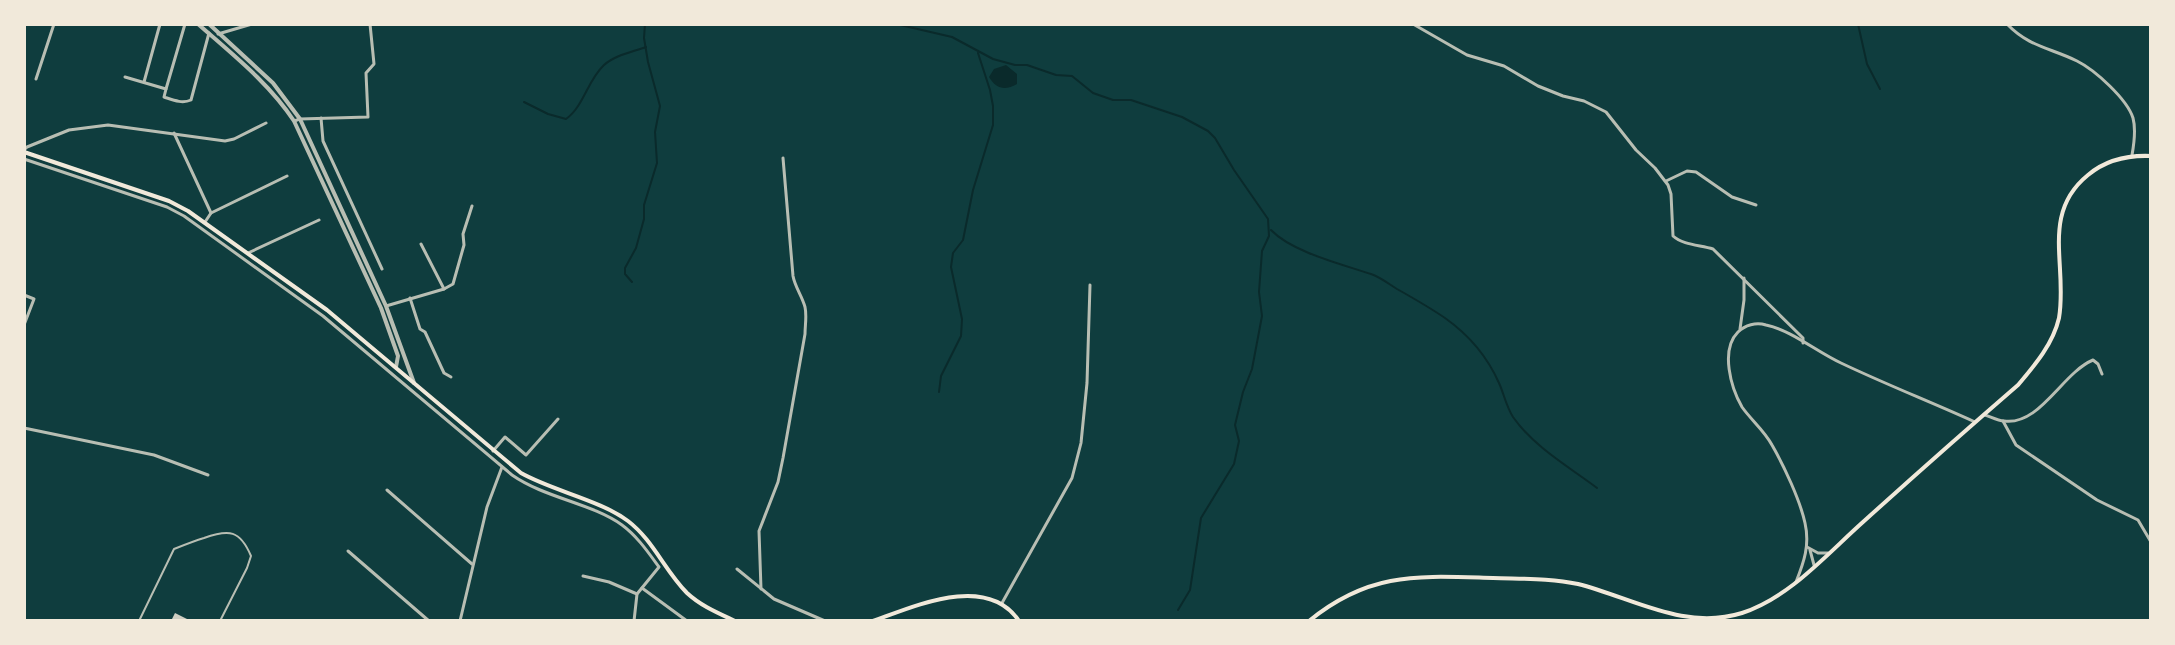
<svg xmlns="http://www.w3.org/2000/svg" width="2175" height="645" font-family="Mulish,sans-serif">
<rect width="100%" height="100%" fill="#0f3d3e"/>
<path fill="#0a2a2b" d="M1006,65l11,9v10c-12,7 -21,5 -28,-7l5,-8z"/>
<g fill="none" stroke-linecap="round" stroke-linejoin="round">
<g stroke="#0a2a2b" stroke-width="2">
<path d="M896,24l56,13 41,22 22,6h12l29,10 16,1 21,17 20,7h18l51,17 26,14 7,7 19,32 34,49 1,17 -7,15 -3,41 3,24 -10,53 -9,23 -8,33 4,16 -5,23 -33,54 -11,72 -12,20"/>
<path d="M1858,24l9,40 13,25"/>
<path d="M524,102l24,12 18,5c18,-13 21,-38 38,-54 11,-10 28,-13 42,-18"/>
<path d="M1271,230c21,22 70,34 100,44 9,3 18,10 26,15 16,9 32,18 48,29 24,17 42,38 54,65 5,11 7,23 14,34 21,30 56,50 84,71"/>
<path d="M632,282l-7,-8v-6l11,-20 8,-29v-14l13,-42 -2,-31 5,-26 -12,-44 -4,-24 1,-14"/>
<path d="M939,392l2,-16 20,-40 1,-17 -11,-52 2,-14 10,-13 10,-50 20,-65v-19l-3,-16 -12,-37"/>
</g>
</g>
<path fill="#cfcfc3" d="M175,613l16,8h-20z"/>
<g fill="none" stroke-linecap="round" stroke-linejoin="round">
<g stroke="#b8beb3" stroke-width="2">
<path d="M139,621l35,-72c10,-4 20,-8 30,-11 25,-9 36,-8 47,18l-4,12 -27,53"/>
<path d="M336,621h18"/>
</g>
<g stroke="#b8beb3" stroke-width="3">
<path d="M1413,24l54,31 37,11 34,20 25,10 21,5 22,11 30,38 19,18 13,17 3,9 2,42c10,9 27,9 40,13l90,89v5"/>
<path d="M2007,24c22,23 44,24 70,37 18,9 50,38 56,57 3,11 1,26 -1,37"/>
<path d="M218,34l34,-10"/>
<path d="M125,77l41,12 -2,8c9,3 18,7 27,3l18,-67"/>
<path d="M36,79l18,-55"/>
<path d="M144,82l16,-58"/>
<path d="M166,89l19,-65"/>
<path d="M321,118l2,23 59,128"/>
<path d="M294,121l6,-2 68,-2 -2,-44 8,-9 -4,-40"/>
<path d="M174,133l37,80 -6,9"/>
<path d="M24,150l3,-3 42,-17 39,-5 117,16 9,-2 32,-16"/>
<path d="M24,159l143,48 17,9 139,100 189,159c33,23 79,28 110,50 15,11 26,27 37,42l-22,27 -3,27"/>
<path d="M1666,181l21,-10 9,1 36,25 24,8"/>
<path d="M211,213l76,-37"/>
<path d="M421,244l23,45"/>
<path d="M248,253l71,-33"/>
<path d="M24,295l10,4 -10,26"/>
<path d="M410,298l10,31 5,3 19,41 7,4"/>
<path d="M386,306l58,-17 9,-5 11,-39 -1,-11 9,-28"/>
<path d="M1740,329l4,-29v-22"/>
<path d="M1985,415c6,2 13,6 19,6 36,5 58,-48 89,-61l5,4 4,10"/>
<path d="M2003,421l13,24 81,55 41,20 13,22"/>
<path d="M24,428l130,27 54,20"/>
<path d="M493,451l12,-14 21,18 32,-36"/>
<path d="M387,490l85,74"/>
<path d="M1807,547l11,6h10"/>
<path d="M1810,550l4,15"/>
<path d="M348,551l81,70"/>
<path d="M737,569l37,30 51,22"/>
<path d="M583,576l26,6 28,12"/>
<path d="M1796,582c8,-20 14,-37 9,-59 -5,-23 -21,-57 -33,-78 -8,-15 -21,-25 -30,-38 -11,-19 -22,-57 -4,-75 7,-7 18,-10 28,-7 25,5 51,27 75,38 44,21 90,39 134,59"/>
<path d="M642,588l45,33"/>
<path d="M761,589l-2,-58 19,-49 5,-24 22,-124c0,-9 2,-18 0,-27 -3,-11 -10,-20 -12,-31l-10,-118"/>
<path d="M1002,603l70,-125 9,-35 6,-60 3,-98"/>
<path d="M460,621l27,-114 15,-40"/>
</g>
<g stroke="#b8beb3" stroke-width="4">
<path d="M198,24c34,30 71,59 96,97l87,187 17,48 -2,11"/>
<path d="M209,24l64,59 27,36 86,187 28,77"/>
</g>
<g stroke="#f1e9da" stroke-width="4">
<path d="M24,152l145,49 19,10 139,99 194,163c32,18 79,27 107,48 25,19 37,50 59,72 14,13 31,20 48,28"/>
<path d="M873,621c42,-15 114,-48 146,0"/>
<path d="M1309,621c61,-50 110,-45 184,-43 28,1 58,0 85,6 55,14 106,47 164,29 47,-15 85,-59 121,-91 51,-46 103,-92 155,-137 17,-20 35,-41 41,-67 9,-52 -19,-104 29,-143 19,-16 40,-20 63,-19"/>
</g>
</g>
<rect width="2175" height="645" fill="none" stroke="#f1e9da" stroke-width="52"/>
</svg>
